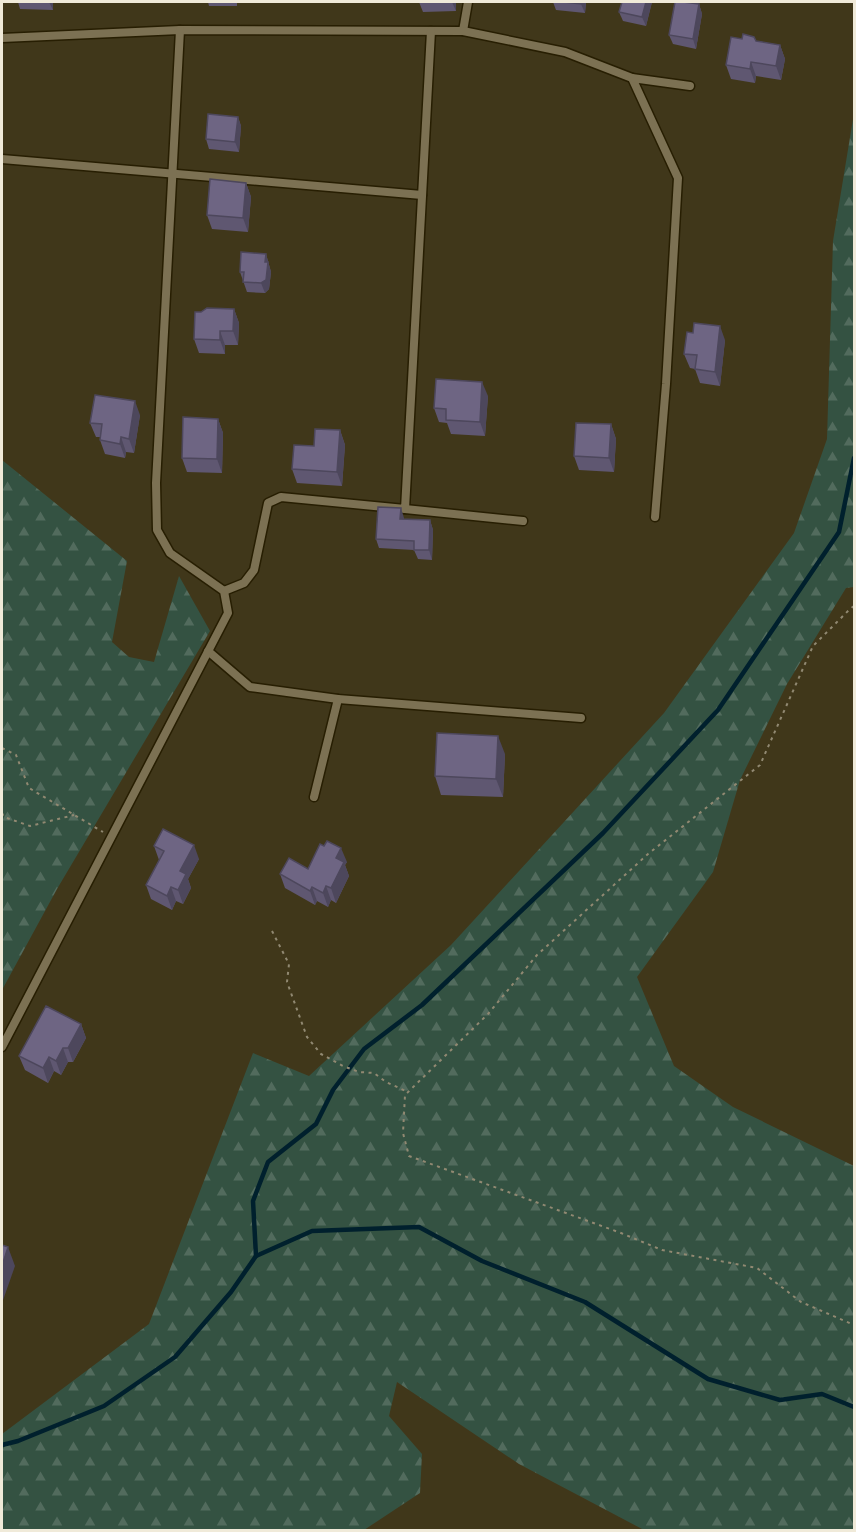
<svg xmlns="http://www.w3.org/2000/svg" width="856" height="1532" font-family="'IBM Plex Sans',sans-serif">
<defs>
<pattern id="forest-firs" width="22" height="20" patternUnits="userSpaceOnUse" patternTransform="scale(1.5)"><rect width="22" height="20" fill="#345242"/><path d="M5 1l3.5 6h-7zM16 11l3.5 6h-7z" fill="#526b5d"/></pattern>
</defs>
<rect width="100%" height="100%" fill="#40371a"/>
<g fill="url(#forest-firs)">
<path d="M854,113v474l-8,1 -59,96 -47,96 -27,92 -76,105 37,89 59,41 121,59v364h-210l-125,-66 -122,-82 -8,34 33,38 -2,39 -56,37h-362v-96l147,-110 104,-271 56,23 142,-131 213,-232 130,-180 33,-94 6,-198z"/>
<path d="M2,460l125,101 -15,81 17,15 25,5 25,-86 31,55 -153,258 -55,101z"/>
</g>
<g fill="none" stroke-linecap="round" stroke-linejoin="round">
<g stroke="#00202d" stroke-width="4.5">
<path d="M256,1256l-3,-55 15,-39 48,-38 17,-34 31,-41 58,-44 181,-172 115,-123 121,-178 15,-74"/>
<path d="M2,1445l16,-4 86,-35 71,-49 56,-65 25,-36 56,-25 107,-4 63,34 103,41 123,77 72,21 42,-6 32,13"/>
</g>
<g stroke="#271e02" stroke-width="11">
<g id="service">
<path d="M463,31l5,-29"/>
<path d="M2,38l178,-8 283,1 102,21 67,26 46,100 -12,206 -11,133"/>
<path d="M632,78l58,8"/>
<path d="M2,159l420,36"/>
<path d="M405,509l118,12"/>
<path d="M224,591l20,-8 10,-13 14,-67 13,-6 124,12 26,-478"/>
<path d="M208,651l42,36 88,12 243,19"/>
<path d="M314,797l24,-98"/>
<path d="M2,1047l226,-434 -4,-22 -54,-38 -13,-23 -1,-47 24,-453"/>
</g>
</g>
<g stroke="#918972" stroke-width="2" stroke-dasharray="3 4.5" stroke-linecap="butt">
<path d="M854,606l-4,3 -37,37 -53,119 -112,89 -111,101 -49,59 -83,81 -2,38 6,23 212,77 41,17 95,18 44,34 53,23"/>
<path d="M2,748l14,7 13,33 74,44"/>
<path d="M2,813l2,4 26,9 44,-11"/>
<path d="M272,931l17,33 -2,18 20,55 14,17 22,12 16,6 15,1 12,9 22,10"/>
</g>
<use href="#service" stroke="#7c7153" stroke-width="8"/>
</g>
<g fill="#5f5771">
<path d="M18,2h35v8l-33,-1z"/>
<path d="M208,2h29v4h-28z"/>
<path d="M419,2h37v9l-33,1z"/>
<path d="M553,2h33l-1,11 -29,-3z"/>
<path d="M622,2h30l-6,24 -23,-5 -4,-9z"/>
<path d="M699,4l3,10 -6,35 -23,-5 -4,-9z"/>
<path d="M756,41l24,4 5,14 -4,21 -25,-4 -1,7 -24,-4 -5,-14z"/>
<path d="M238,117l3,9 -2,26 -30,-3 -3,-10z"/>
<path d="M246,183l5,14 -3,35 -36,-3 -5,-14z"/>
<path d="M266,254l5,18 -2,17 -4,4 -18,-1 -7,-20z"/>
<path d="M234,309l5,14 -1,22h-13v9l-26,-1 -5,-14 7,-27z"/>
<path d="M725,340l-5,46 -20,-3 -5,-14 -5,-1 -6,-14z"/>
<path d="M488,396l-3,40 -34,-2 -4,-11 -8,-1 -5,-14z"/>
<path d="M140,415l-6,38 -8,-1 -1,6 -20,-4 -5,-14v-3h-4l-6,-14z"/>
<path d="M218,419l5,14 -1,40 -35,-1 -5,-14z"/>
<path d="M611,424l5,15 -2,33 -35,-2 -5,-14z"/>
<path d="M340,430l5,15 -3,41 -45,-3 -5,-14 22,-23z"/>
<path d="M404,518v1l26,1 3,10 -1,30 -14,-1 -4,-9 -35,-2 -3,-9z"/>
<path d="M505,754l-2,43 -62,-2 -6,-19z"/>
<path d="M154,846l45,13 -11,20 3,9 -8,16 -7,-3 -4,9 -21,-11 -5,-14 13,-25z"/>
<path d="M347,862l-2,3 4,11 -13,27 -5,-3 -3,7 -11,-6 -2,4 -30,-17 -5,-14z"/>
<path d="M81,1024l5,14 -13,24h-5l-7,13 -7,-4 -6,12 -23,-13 -6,-14z"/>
</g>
<g fill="#4d475c">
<path d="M49,2h4v8z"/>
<path d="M452,2h4v9z"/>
<path d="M581,2h5l-1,11 -4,-9z"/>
<path d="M646,2h6l-6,24 -4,-9z"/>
<path d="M699,4l3,10 -6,35 -3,-10z"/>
<path d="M780,45l5,14 -4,21 -5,-14z"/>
<path d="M751,62l5,14 -1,7 -5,-14z"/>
<path d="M238,117l3,9 -2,26 -4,-10z"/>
<path d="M246,183l5,14 -3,35 -5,-14z"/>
<path d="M266,254l5,18 -2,17 -4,4 -4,-10z"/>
<path d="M234,309l5,14 -1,22 -5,-14z"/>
<path d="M720,326l5,14 -5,46 -5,-14z"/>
<path d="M220,331l5,14v9l-5,-14z"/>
<path d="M482,382l6,14 -3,40 -5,-14z"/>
<path d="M135,401l5,14 -6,38 -5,-14z"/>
<path d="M218,419l5,14 -1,40 -5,-14z"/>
<path d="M611,424l5,15 -2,33 -5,-14z"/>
<path d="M340,430l5,15 -3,41 -5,-14z"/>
<path d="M121,437l5,15 -1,6 -5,-14z"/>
<path d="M401,508l3,10v11l-4,-10z"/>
<path d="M430,520l3,10 -1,30 -3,-10z"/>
<path d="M498,736l7,18 -2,43 -7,-18z"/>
<path d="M194,845l5,14 -11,20 3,9 -8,16 -5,-14 2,-19z"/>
<path d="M341,848l6,14 -2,3 4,11 -13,27 -5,-15 5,-30z"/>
<path d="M326,886l5,14 -3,7 -5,-14z"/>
<path d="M171,887l5,14 -4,9 -5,-14z"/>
<path d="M312,887l5,14 -2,4 -5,-14z"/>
<path d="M81,1024l5,14 -13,24 -5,-14z"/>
<path d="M63,1048l5,14 -7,13 -5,-14z"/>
<path d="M49,1057l5,14 -6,12 -5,-15z"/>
<path d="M8,1247l7,19 -13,37v-37z"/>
</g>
<g fill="#6e6583" stroke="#4d475c" stroke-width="1.5">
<path d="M564,2h17v2z"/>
<path d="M622,2h24l-4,15 -23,-5z"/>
<path d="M675,2h8l16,2 -6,35 -24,-4z"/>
<path d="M743,34l11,3 2,4 24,4 -4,21 -25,-4 -1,7 -24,-4 5,-28 11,2z"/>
<path d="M208,114l30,3 -3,25 -29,-3z"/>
<path d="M210,179l36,4 -3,35 -36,-3z"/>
<path d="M241,252l25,2 -1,8h3l-2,18 -5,3 -18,-1 1,-10h-4z"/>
<path d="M207,308l27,1 -1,22h-13v9l-26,-1 1,-27h6z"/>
<path d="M694,323l26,3 -5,46 -20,-3 2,-14 -13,-1 3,-22 6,1z"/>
<path d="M436,379l46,3 -2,40 -34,-2v-11l-12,-1z"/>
<path d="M95,395l40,6 -6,38 -8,-2 -1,7 -20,-4 2,-16 -12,-1z"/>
<path d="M183,417l35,2 -1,40 -35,-1z"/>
<path d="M576,423l35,1 -2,34 -35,-2z"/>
<path d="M315,429l25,1 -3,42 -45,-3 2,-24 20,1z"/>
<path d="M378,507l23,1 -1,11 30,1 -1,30h-15v-9l-38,-2z"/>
<path d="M437,733l61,3 -2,43 -61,-3z"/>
<path d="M163,829l31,16 -14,26 6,3 -8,16 -7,-3 -4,9 -21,-11 18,-34 -10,-5z"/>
<path d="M327,841l14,7 -5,10 8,4 -13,26 -5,-2 -3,7 -11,-6 -2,4 -30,-17 9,-16 19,11 12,-25 4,2z"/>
<path d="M46,1006l35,18 -13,24h-5l-7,13 -7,-4 -6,11 -24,-12z"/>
<path d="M2,1245l6,2 -6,19z"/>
</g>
<rect width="856" height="1532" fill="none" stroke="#f0ead9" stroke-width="6"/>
</svg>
